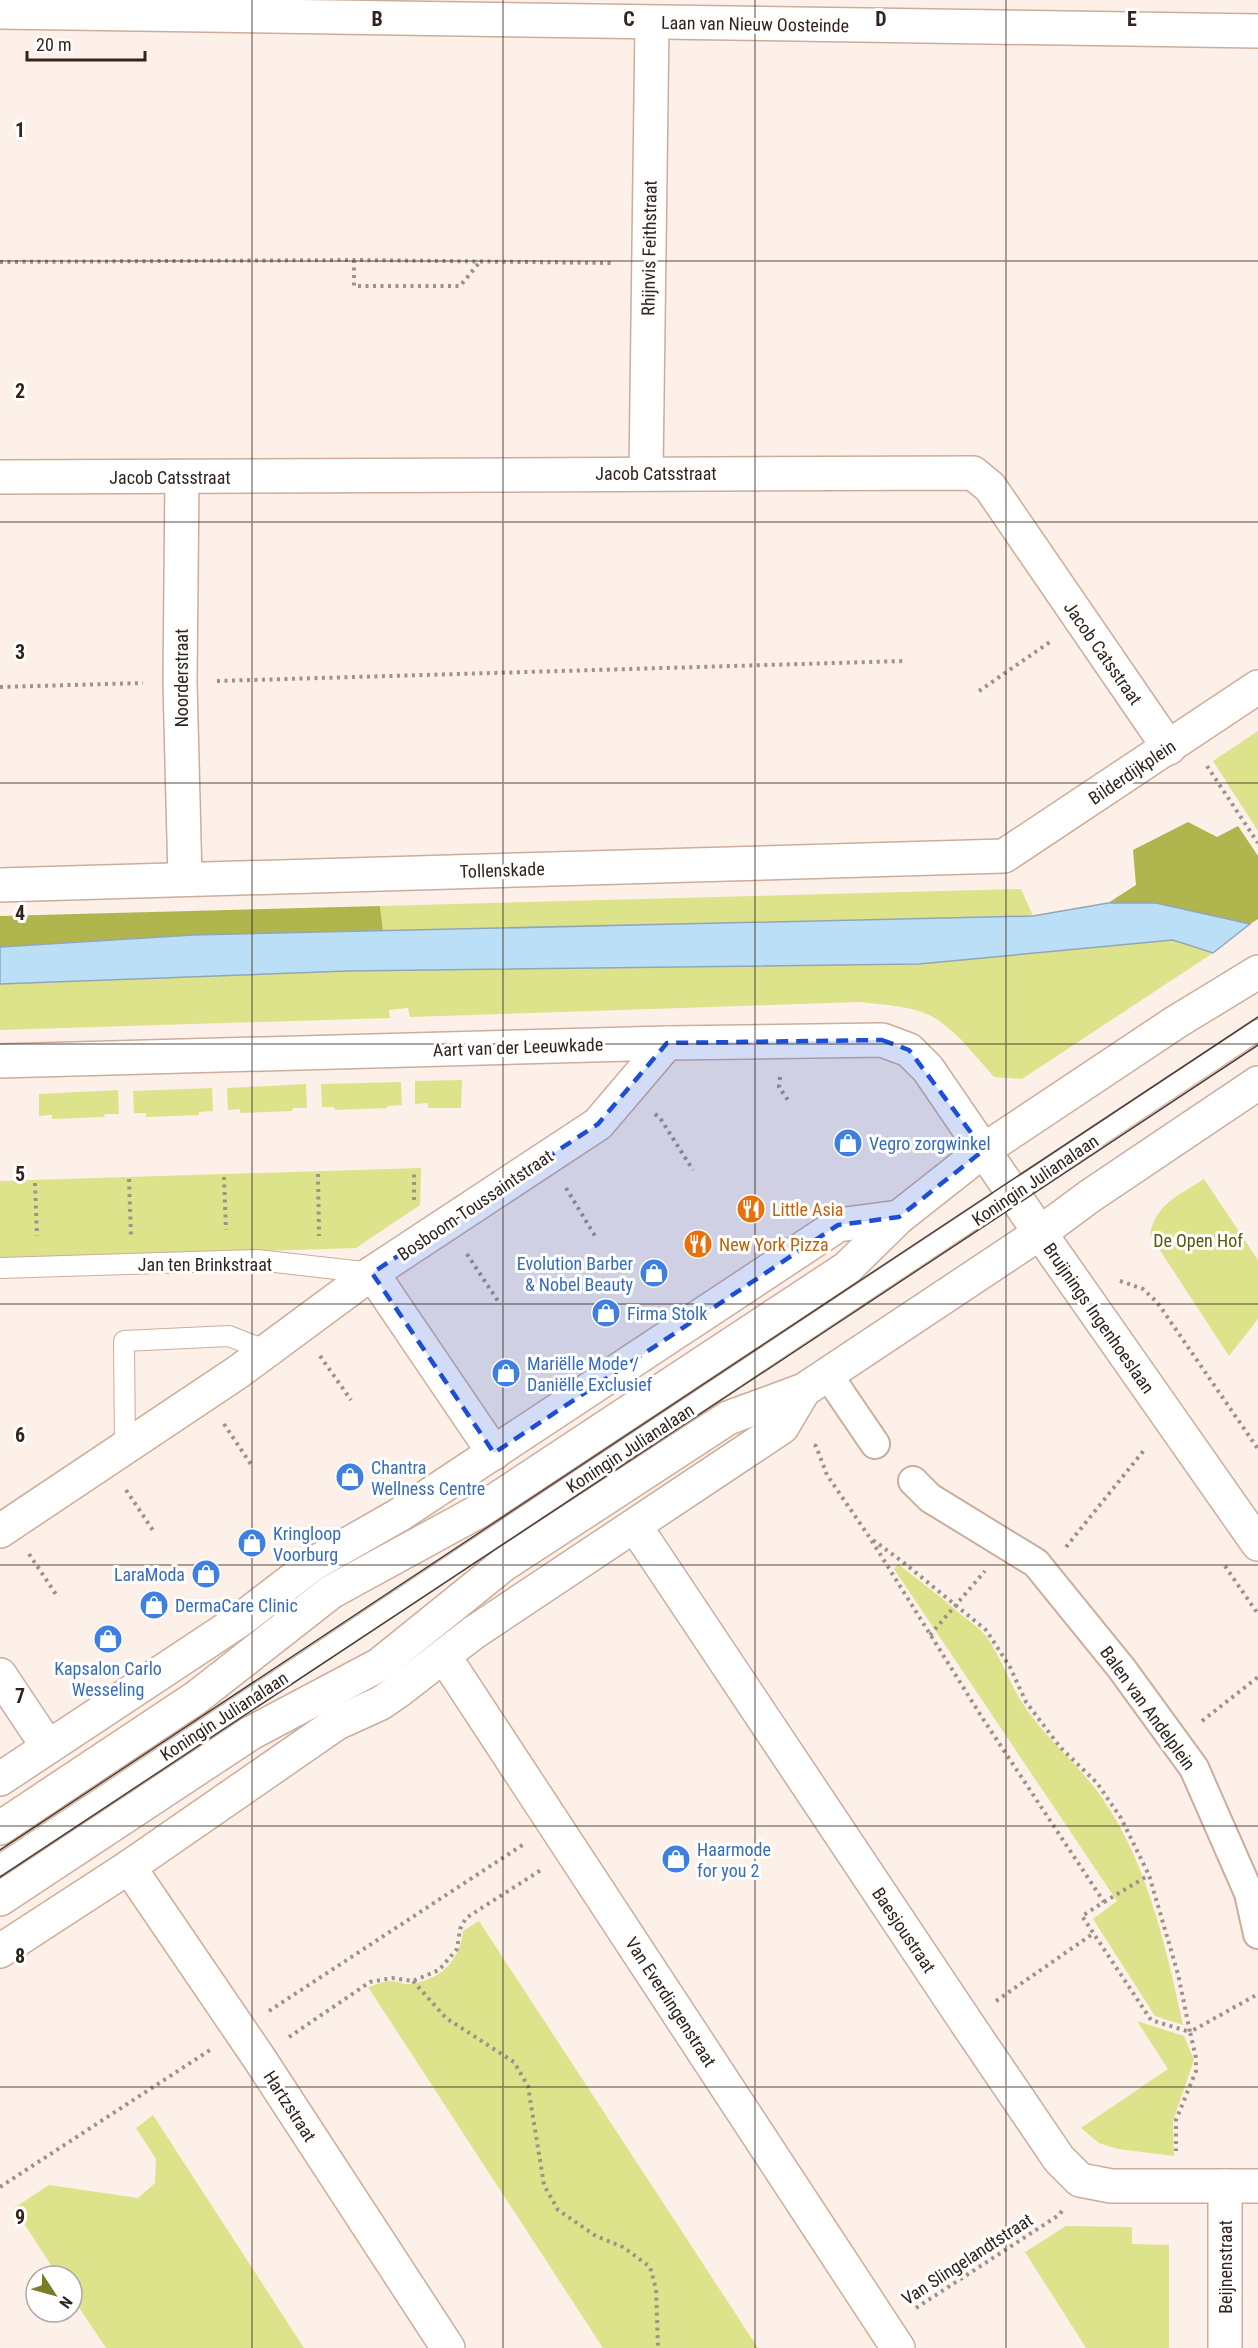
<svg xmlns="http://www.w3.org/2000/svg" width="1258" height="2348" font-family="'Roboto Condensed',sans-serif">
<rect width="100%" height="100%" fill="#fdf0e8"/>
<g fill="#dde38a">
<path d="M1258,731v100l-45,-70z"/>
<path d="M1021,889l12,27 -650,15 -3,-25z"/>
<path d="M1173,940l40,13 -191,126 -28,-2c-18,-20 -34,-42 -56,-57 -21,-14 -53,-15 -78,-18l-450,15 -2,-9 -19,2 1,8 -390,12v-46l347,-13 572,-7z"/>
<path d="M462,1080l-1,28h-33v-5l-13,1v-23z"/>
<path d="M401,1082l1,23 -15,1v2l-52,2 -1,-3h-12l-1,-23z"/>
<path d="M306,1084l1,24h-14l-1,3 -52,2v-4l-12,1 -1,-22z"/>
<path d="M212,1088l1,23 -14,1v3l-53,2v-4h-12l-1,-22z"/>
<path d="M118,1090l1,24h-14l-1,3 -52,2v-4l-13,1v-22z"/>
<path d="M421,1168l-1,37 -64,43 -356,11v-78z"/>
<path d="M1204,1179l54,81v59l-29,37 -79,-121c6,-32 28,-39 54,-56z"/>
<path d="M898,1564c20,16 41,31 60,48 9,8 21,15 28,24 15,21 23,47 37,68 20,31 49,55 71,83 51,65 72,159 89,238l-28,-9 -62,-97 24,-18 -223,-332z"/>
<path d="M479,1921l279,427h-155l-235,-361c7,-2 16,-6 23,-6 7,0 12,4 19,3 30,-4 50,-23 53,-53z"/>
<path d="M1137,2021l47,15 10,24 -21,61 1,35 -56,-7 -19,-6 -18,-15 87,-59z"/>
<path d="M153,2115l151,233h-198l-34,-51v-21h-14l-44,-68 35,-23 89,13 17,-15 1,-24 -20,-31z"/>
<path d="M1066,2226l66,1v17l37,1v103h-83l-61,-96z"/>
</g>
<g fill="#b0b54e">
<path d="M1188,822l29,15 21,-11 20,30v63l-8,5 -94,-21h-48l28,-18 -3,-35z"/>
<path d="M380,906l3,25 -190,4 -193,12v-31z"/>
</g>
<path fill="#bbdff7" stroke="#91a7b6" stroke-width="1.5" d="M1108,903h48l94,21 -37,29 -40,-13 -254,24 -572,7 -347,13v-37l193,-12 840,-19z"/>
<g fill="none" stroke-linecap="round" stroke-linejoin="round">
<g stroke="#ccad9b" stroke-width="22">
<g id="service">
<path d="M0,1268l257,-8 115,13"/>
<path d="M125,1448l-1,-107 105,-5 38,15"/>
<path d="M0,1865l1258,-835"/>
</g>
</g>
<g stroke="#ccad9b" stroke-width="32">
<g id="pedestrian">
<path d="M828,1375l47,69"/>
<path d="M913,1481l17,17 106,65 86,106 72,99 55,125 9,41"/>
</g>
</g>
<g stroke="#ccad9b" stroke-width="36">
<g id="minor">
<path d="M646,473l6,-450"/>
<path d="M0,477l973,-4 17,14 179,261"/>
<path d="M182,477l-2,205 5,197"/>
<path d="M0,885l1004,-29 254,-169"/>
<path d="M0,1061l667,-18 215,-3 27,10 19,19 112,164 218,311"/>
<path d="M372,1273l122,180"/>
<path d="M635,1526l331,496 93,137 21,21 31,6h147"/>
<path d="M0,1531l238,-159 134,-99 226,-149 69,-81"/>
<path d="M444,1656l454,692"/>
<path d="M0,1675l48,72"/>
<path d="M0,1779l240,-159 73,-56 86,-49 439,-290 61,-8"/>
<path d="M129,1867l130,191 189,290"/>
<path d="M0,1951l129,-84 208,-144 44,-20 16,-11 76,-59 309,-206 22,-37"/>
<path d="M1225,2186v162"/>
</g>
</g>
<g stroke="#ccad9b" stroke-width="36">
<g id="secondary">
<path d="M0,12l1258,19"/>
<path d="M0,1828l197,-131 134,-105 148,-81 368,-243 52,-51 85,-67 192,-128 82,-50"/>
<path d="M0,1899l251,-166 128,-68 124,-100 225,-147 76,-28 236,-157 50,-37 168,-113"/>
</g>
</g>
<g stroke="#9f928a" stroke-width="4" stroke-dasharray="3 4.5" stroke-linecap="butt">
<path d="M354,260v26h106l19,-23"/>
<path d="M0,262l354,-2 258,3"/>
<path d="M217,681l687,-20"/>
<path d="M0,687l143,-4"/>
<path d="M979,691l71,-49"/>
<path d="M1207,766l51,77"/>
<path d="M780,1077l-1,10 11,16"/>
<path d="M655,1114l5,4 33,52"/>
<path d="M318,1174l1,62"/>
<path d="M224,1177l2,53"/>
<path d="M129,1179l2,57"/>
<path d="M35,1183l2,53"/>
<path d="M566,1188l29,48"/>
<path d="M414,1200v-29"/>
<path d="M467,1254l31,47"/>
<path d="M1120,1281l23,8 14,13 101,147"/>
<path d="M320,1356l31,44"/>
<path d="M224,1424l28,42"/>
<path d="M814,1445l2,1 11,29 43,63 113,181 121,183 -22,14 69,104 39,12 6,26v13l-20,49v31"/>
<path d="M126,1490l28,42"/>
<path d="M873,1540l30,22 83,68 24,37 16,35 34,45 37,36 24,35 28,57 29,99 12,58 68,-38"/>
<path d="M1066,1547l79,-98"/>
<path d="M29,1554l28,42"/>
<path d="M1225,1566l33,48"/>
<path d="M930,1635l55,-64"/>
<path d="M1202,1721l56,-44"/>
<path d="M1104,1902l45,-27"/>
<path d="M413,1981l33,37 68,44 14,24 16,99 14,25 38,26 27,11 27,20 6,22 2,59"/>
<path d="M996,2001l98,-68"/>
<path d="M269,2011l255,-167"/>
<path d="M289,2037l81,-55 22,-4 21,3 26,-11 18,-21 3,-20 6,-11 75,-48"/>
<path d="M0,2187l210,-137"/>
<path d="M916,2308l143,-93 3,-4"/>
</g>
<use href="#service" stroke="#fff" stroke-width="20"/>
<use href="#pedestrian" stroke="#fff" stroke-width="28"/>
<use href="#minor" stroke="#fff" stroke-width="33"/>
<use href="#secondary" stroke="#fff" stroke-width="33"/>
<g stroke="#4e413a" stroke-width="1.5">
<path d="M0,1850l1258,-833"/>
<path d="M0,1877l1258,-832"/>
</g>
</g>
<path fill="#1d4ed8" fill-opacity="0.2" stroke="#1d4ed8" stroke-width="4.5" stroke-dasharray="12 8" stroke-linejoin="round" d="M882,1040l27,10 75,100 -85,67 -61,8 -344,228 -122,-180 226,-149 69,-81z"/>
<path fill="none" stroke="#30241d" stroke-width="1.5" stroke-opacity="0.55" d="M252,0v2348M503,0v2348M755,0v2348M1006,0v2348M0,261h1258M0,522h1258M0,783h1258M0,1044h1258M0,1304h1258M0,1565h1258M0,1826h1258M0,2087h1258"/>
<defs>
<g id="shop-disc" transform="scale(1.5)"><circle r="9.5" fill="#3f7fe0" stroke="#fff"/><path d="M-5-2.5h2.3a2.7 3.5 0 0 1 5.4 0H5L5.5 6h-11ZM-1.5-2.5h3a1.5 2.3 0 0 0-3 0Z" fill="#fff"/></g>
<g id="restaurant-disc" transform="scale(1.5)"><circle r="9.5" fill="#e8710a" stroke="#fff"/><path d="M-5-6h1v4h1v-4h1v4h1v-4h1v5L-1.5 .5V6h-2V.5L-5-1ZM5-6V6H3V1.5H1.5Q1.5-4 5-6Z" fill="#fff"/></g>
</defs>
<g fill-rule="evenodd">
<use href="#shop-disc" x="848" y="1143"/>
<use href="#restaurant-disc" x="751" y="1209"/>
<use href="#restaurant-disc" x="698" y="1244"/>
<use href="#shop-disc" x="654" y="1273"/>
<use href="#shop-disc" x="606" y="1313"/>
<use href="#shop-disc" x="506" y="1373"/>
<use href="#shop-disc" x="350" y="1477"/>
<use href="#shop-disc" x="252" y="1543"/>
<use href="#shop-disc" x="206" y="1574"/>
<use href="#shop-disc" x="154" y="1605"/>
<use href="#shop-disc" x="108" y="1639"/>
<use href="#shop-disc" x="676" y="1859"/>
</g>
<g text-anchor="middle" dominant-baseline="central" stroke-width="6" stroke-linejoin="round" paint-order="stroke">
<g font-size="18" fill="#30241d" stroke="#fff">
<text transform="translate(755 24) rotate(1)">Laan van Nieuw Oosteinde</text>
<text transform="translate(649 248) rotate(-89)">Rhijnvis Feithstraat</text>
<text x="656" y="473">Jacob Catsstraat</text>
<text x="170" y="477">Jacob Catsstraat</text>
<text transform="translate(1103 653) rotate(55)">Jacob Catsstraat</text>
<text transform="translate(181 678) rotate(-90)">Noorderstraat</text>
<text transform="translate(1132 772) rotate(-34)">Bilderdijkplein</text>
<text transform="translate(502 870) rotate(-2)">Tollenskade</text>
<text transform="translate(518 1047) rotate(-2)">Aart van der Leeuwkade</text>
<text transform="translate(1035 1180) rotate(-34)">Koningin Julianalaan</text>
<text transform="translate(475 1205) rotate(-34)">Bosboom-Toussaintstraat</text>
<text x="205" y="1264">Jan ten Brinkstraat</text>
<text transform="translate(1099 1318) rotate(55)">Bruijnings Ingenhoeslaan</text>
<text transform="translate(630 1448) rotate(-33)">Koningin Julianalaan</text>
<text transform="translate(1148 1708) rotate(54)">Balen van Andelplein</text>
<text transform="translate(224 1716) rotate(-33)">Koningin Julianalaan</text>
<text transform="translate(904 1930) rotate(56)">Baesjoustraat</text>
<text transform="translate(671 2002) rotate(57)">Van Everdingenstraat</text>
<text transform="translate(290 2106) rotate(57)">Hartzstraat</text>
<text transform="translate(967 2259) rotate(-33)">Van Slingelandtstraat</text>
<text transform="translate(1225 2267) rotate(-90)">Beijnenstraat</text>
</g>
<g font-size="18" fill="#366cbe" stroke="#fff" text-anchor="start">
<text x="869" y="1143">Vegro zorgwinkel</text>
<text x="633" y="1263" text-anchor="end">Evolution Barber<tspan x="633" dy="21">&amp; Nobel Beauty</tspan></text>
<text x="627" y="1313">Firma Stolk</text>
<text x="527" y="1363">Mariëlle Mode /<tspan x="527" dy="21">Daniëlle Exclusief</tspan></text>
<text x="371" y="1467">Chantra<tspan x="371" dy="21">Wellness Centre</tspan></text>
<text x="273" y="1533">Kringloop<tspan x="273" dy="21">Voorburg</tspan></text>
<text x="185" y="1574" text-anchor="end">LaraModa</text>
<text x="175" y="1605">DermaCare Clinic</text>
<text x="108" y="1668" text-anchor="middle">Kapsalon Carlo<tspan x="108" dy="21">Wesseling</tspan></text>
<text x="697" y="1849">Haarmode<tspan x="697" dy="21">for you 2</tspan></text>
</g>
<g font-size="18" fill="#c56008" stroke="#fff" text-anchor="start">
<text x="772" y="1209">Little Asia</text>
<text x="719" y="1244">New York Pizza</text>
</g>
<g font-size="18" fill="#575a0c" stroke="#fff">
<text x="1198" y="1240">De Open Hof</text>
</g>
</g>
<g font-size="20" text-anchor="middle" font-weight="bold" fill="#30241d" stroke="#fff" stroke-width="6" stroke-linejoin="round" paint-order="stroke">
<text x="377" y="26">B</text>
<text x="629" y="26">C</text>
<text x="881" y="26">D</text>
<text x="1132" y="26">E</text>
<text x="20" y="137">1</text>
<text x="20" y="398">2</text>
<text x="20" y="659">3</text>
<text x="20" y="920">4</text>
<text x="20" y="1181">5</text>
<text x="20" y="1442">6</text>
<text x="20" y="1703">7</text>
<text x="20" y="1963">8</text>
<text x="20" y="2224">9</text>
</g>
<g transform="translate(54 2294) rotate(126)"><circle r="28" fill="#ffffff" stroke="#aca7a5" stroke-width="1.5"/>
<path d="M0-4.5L10 22L0 15L-10 22Z" fill="#787e28"/>
<text y="-9" font-size="16" font-weight="bold" text-anchor="middle" fill="#30241d">N</text>
</g>
<path d="M27 51v9h118v-9" fill="none" stroke="#30241d" stroke-width="3"/>
<text x="36" y="51" font-size="18" fill="#30241d" stroke="#ffffff" stroke-width="4.5" paint-order="stroke">20 m</text>
</svg>
